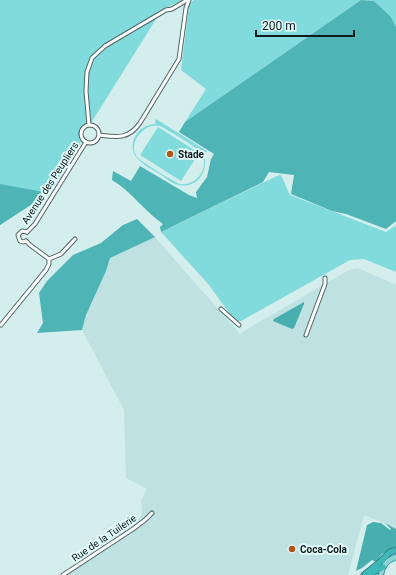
<svg xmlns="http://www.w3.org/2000/svg" width="396" height="575" font-family="Roboto,sans-serif">
<rect width="100%" height="100%" fill="#d4eeee"/>
<path fill="#bfe1e1" d="M151,236l4,1 85,97 9,-6 100,-58 9,-2 38,17v243l-32,-13 -16,60h-285l74,-53 4,-6 1,-6 -1,-10 6,-11 -21,-11 -2,-68 -42,-80 4,-15 20,-44 4,-13z"/>
<g fill="#81dadb" fill-rule="evenodd">
<path d="M0,0h183l-24,11 -1,5 -67,107 -7,3 -5,6 2,10 -32,51 -49,32z"/>
<path d="M194,0h167l-176,122 21,-33 -25,-19 8,-64 1,-3z"/>
<path d="M364,0h32v27l-5,-10 -17,-16z"/>
<path d="M156,119l51,32 -2,3h-1c5,16 -6,35 -25,31 -7,-1 -13,-7 -19,-11 -14,-8 -36,-18 -24,-39 4,-7 12,-11 20,-11l-1,-2zM151,126c3,0 6,-1 9,0 5,2 36,21 39,25 9,8 5,23 -4,29 -4,3 -10,5 -15,4 -4,-1 -38,-22 -42,-26 -10,-12 1,-28 13,-32z"/>
<path d="M158,127l41,26 -18,28 -41,-26z"/>
<path d="M279,175h2l9,20 96,37 10,-7v47l-32,-13 -14,1 -109,61h-6l-26,-36 -48,-53z"/>
</g>
<g fill="#4fb4b5">
<path d="M361,0l13,1 17,16 5,10v194l-10,8 -40,-15 -14,-3 -41,-17 3,-19 -25,-3 -6,10 -102,50 -1,-5 3,-3c-19,-13 -31,-32 -51,-44l1,-9 18,10 9,-15 49,29 8,3 -1,-6 11,-15 4,-18 3,-5 -35,-22 6,-10z"/>
<path d="M0,184l49,9 -49,32z"/>
<path d="M137,219l18,18 -45,21 -4,13 -20,44 -4,15 -45,3 6,-10 -4,-30 8,-12 26,-26 28,-12 22,-18z"/>
</g>
<g fill="#49aeb0">
<path d="M304,302v2l-10,24 -2,1 -19,-8 1,-2z"/>
<path d="M373,522l8,1 9,7 1,-1 -6,-6 11,6v18l-14,7 -6,8 -4,-2 -10,8 -6,3 11,-46z"/>
</g>
<g fill="none" stroke-linecap="round" stroke-linejoin="round">
<g stroke="#506667" stroke-width="5">
<g id="street">
<path d="M89,125l-3,-34 1,-19 5,-14 13,-12 61,-36 6,-1 15,-9"/>
<circle cx="90" cy="134" r="9"/>
<path d="M99,135c17,2 29,5 41,-12l39,-64 7,-51 3,-8"/>
<path d="M27,232l8,-8 51,-82"/>
<path d="M26,241l4,4 19,14"/>
<path d="M26,241l-3,1 -3,-1 -2,-6 4,-4 5,1"/>
<path d="M49,259l12,-5 14,-15"/>
<path d="M221,309l18,16"/>
<path d="M1,325l45,-55 3,-6v-5"/>
<path d="M306,335l19,-51v-6"/>
<path d="M63,575l70,-46 12,-9 7,-7"/>
</g>
</g>
<g stroke="#2e8082" stroke-width="6">
<path id="primary" d="M381,575c1,-9 6,-15 15,-18"/>
</g>
<g stroke="#2e8082" stroke-width="7">
<g id="highway">
<path d="M364,575l15,-12 11,-11 6,-2"/>
<path d="M369,575l14,-8"/>
</g>
</g>
<use href="#street" stroke="#fff" stroke-width="3"/>
<use href="#primary" stroke="#8bd4d6" stroke-width="4.5"/>
<use href="#highway" stroke="#3db7ba" stroke-width="5"/>
</g>
<g fill="#b65418" stroke="#e1fbfb" stroke-width="1.5">
<circle cx="170" cy="154" r="4"/>
<circle cx="292" cy="549" r="4"/>
</g>
<g text-anchor="middle" dominant-baseline="central" stroke-width="4" stroke-linejoin="round" paint-order="stroke">
<g font-size="10" font-weight="bold" fill="#121b1b" stroke="#e1fbfb" text-anchor="start">
<text x="178" y="154">Stade</text>
<text x="300" y="549">Coca-Cola</text>
</g>
<g font-size="10" fill="#121b1b" stroke="#e1fbfb">
<text transform="translate(50 183) rotate(-57)">Avenue des Peupliers</text>
<text transform="translate(104 538) rotate(-34)">Rue de la Tuilerie</text>
</g>
</g>
<path d="M256 30v6h98v-6" fill="none" stroke="#121b1b" stroke-width="2"/>
<text x="262" y="30" font-size="12" fill="#121b1b" stroke="#e1fbfb" stroke-width="3" paint-order="stroke">200 m</text>
</svg>
